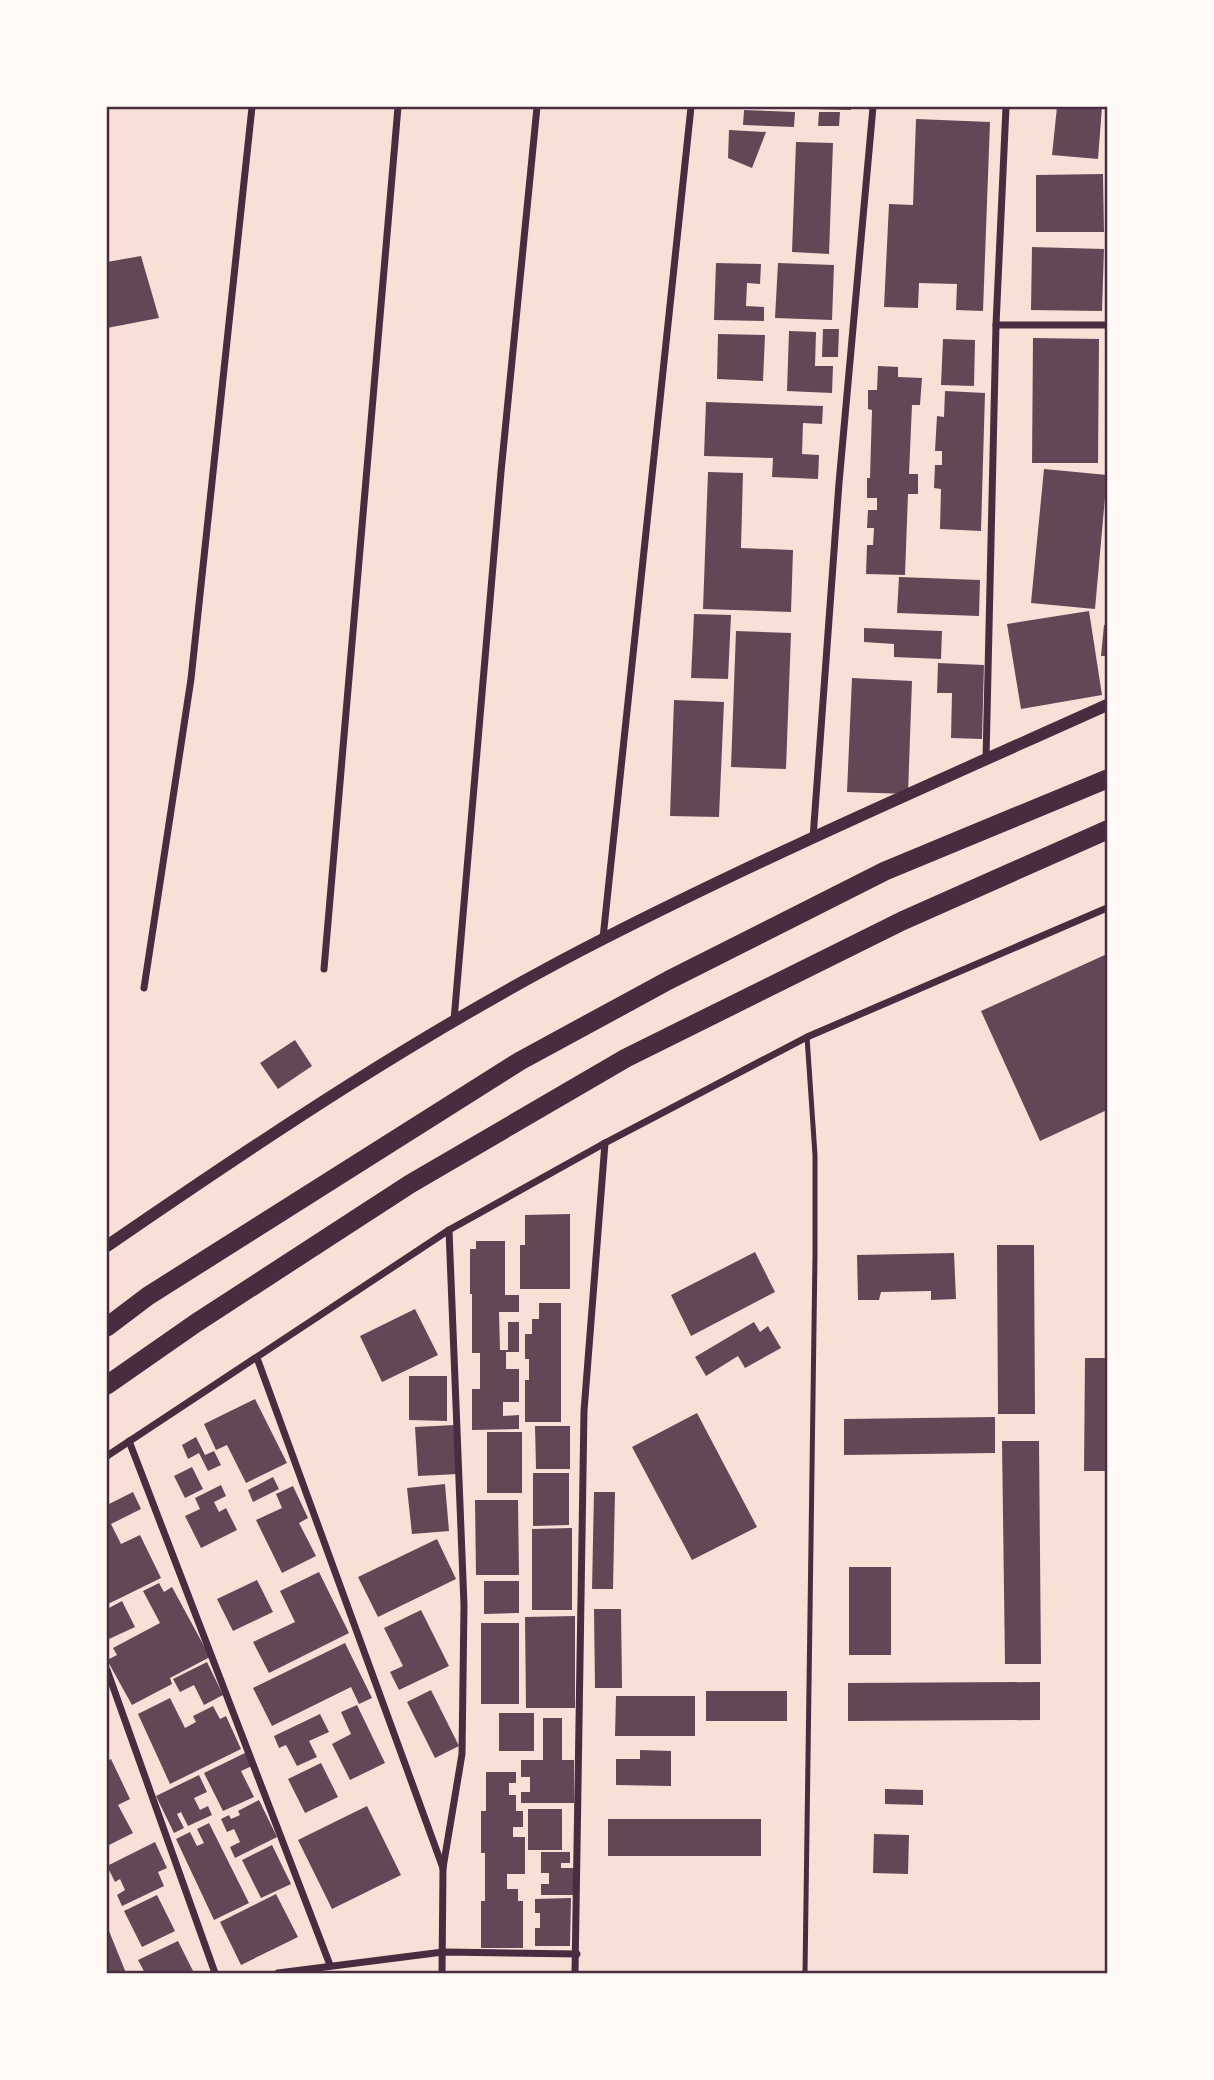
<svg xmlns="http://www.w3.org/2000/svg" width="1214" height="2080" font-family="Ubuntu,sans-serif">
<rect width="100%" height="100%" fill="#f7e1d7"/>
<g fill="#644757">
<path d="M810,107h41v3l-41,-1z"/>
<path d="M1057,107h45l-4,52 -46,-4z"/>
<path d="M744,110l51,2 -1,15 -51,-2z"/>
<path d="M819,112h21l-1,14h-21z"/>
<path d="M916,119l74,3 -7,189 -27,-1 1,-26 -38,-1 -1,25 -34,-1 5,-103 24,1z"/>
<path d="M729,130l37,2 -14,36 -24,-10z"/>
<path d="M796,142l37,1 -4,111 -37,-2z"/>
<path d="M1103,174l1,58h-68v-57z"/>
<path d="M1032,247l72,2 -2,62 -71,-1z"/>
<path d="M141,256l18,62 -52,10v-66z"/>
<path d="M716,263l45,1 -1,20 -13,-1 -1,23 18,1v14l-50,-1z"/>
<path d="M778,263l56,2 -2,55 -57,-2z"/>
<path d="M823,329h16l-1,28h-16z"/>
<path d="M789,331l27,1 -1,34h18l-1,27 -45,-2z"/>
<path d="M718,334l47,1 -2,46 -46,-2z"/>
<path d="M1033,338l66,1 -1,124h-66z"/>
<path d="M943,339l32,1 -1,46 -33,-1z"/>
<path d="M878,366l20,1v10l24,1 -2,27h-8l-3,69h9v20h-10l-3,81 -39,-1 1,-29h6l1,-17h-7l1,-18h9v-12h-10v-20h3l2,-68 -4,-1v-19h9z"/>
<path d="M945,391l40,2 -4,138 -41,-2 1,-40 -7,-1 1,-23h7v-14h-7l2,-35 7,1z"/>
<path d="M706,402l117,4 -1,18 -19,-1 -1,31 17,1 -1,24 -46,-2 1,-19 -69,-2z"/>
<path d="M1044,469l63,6 -12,134 -64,-6z"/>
<path d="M708,472l35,1 -2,75 52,2 -2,62 -88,-3z"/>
<path d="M899,577l81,3 -1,36 -82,-3z"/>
<path d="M1089,611l13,84 -81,14 -14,-85z"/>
<path d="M694,614l37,1 -3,64 -37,-1z"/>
<path d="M1104,625h3v31h-6z"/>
<path d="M864,628l78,3 -1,28 -47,-2v-13l-30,-2z"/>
<path d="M736,631l55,2 -5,136 -55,-2z"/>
<path d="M938,663l46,2 -2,74 -31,-1 1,-45h-15z"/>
<path d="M852,678l60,3 -4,113 -61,-2z"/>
<path d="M674,700l50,2 -5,115 -49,-1z"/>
<path d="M1107,954v156l-67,31 -59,-130z"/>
<path d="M295,1040l17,26 -34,23 -18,-26z"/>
<path d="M570,1214v75h-50v-44h5v-30z"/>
<path d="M476,1241h29v54h14v17h-20l1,38h8v-28h11v30h-13v17h13v33h-16v14l16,-1v14l-47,1v-41h8v-36h-8v-59h-2v-45h6z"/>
<path d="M997,1245h37l1,169h-37z"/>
<path d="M755,1252l20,40 -84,44 -20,-41z"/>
<path d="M954,1253l2,46 -25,1v-9l-50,1 -2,8h-21l-1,-45z"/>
<path d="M539,1303h22v119h-36v-42h4v-21h-4v-25h7v-15h7z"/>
<path d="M415,1309l23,46 -56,27 -22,-46z"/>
<path d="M754,1322l6,10 8,-6 13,22 -36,20 -7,-12 -32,20 -11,-19z"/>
<path d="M1085,1358h22v113h-23z"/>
<path d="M409,1376h38v45l-38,-1z"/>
<path d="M255,1399l32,64 -41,20 -19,-38 -11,5 -12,-26z"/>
<path d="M697,1413l60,114 -65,33 -60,-113z"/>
<path d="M995,1417v36l-151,2v-36z"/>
<path d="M455,1425l3,49 -40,2 -3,-49z"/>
<path d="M535,1426h35v43h-34z"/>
<rect x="487" y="1432" width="35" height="61"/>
<path d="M196,1437l9,18 9,-4 7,14 -13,6 -9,-18 -11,6 -6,-14z"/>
<path d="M1002,1441h37l2,223h-36z"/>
<path d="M192,1467l11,22 -18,9 -11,-22z"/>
<path d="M533,1473h36v52l-36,1z"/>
<path d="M273,1477l6,12 -26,13 -5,-12z"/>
<path d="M445,1484l4,47 -37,3 -5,-46z"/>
<path d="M221,1485l5,11 -12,6 5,10 7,-4 11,22 -36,18 -16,-32 15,-7 -5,-11z"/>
<path d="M293,1486l15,32 -9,5 17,33 -34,17 -26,-53 26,-12 -6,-14z"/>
<path d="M133,1492l8,17 -30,15 10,20 19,-9 21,43 -53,26 -1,-99z"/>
<path d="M594,1492h21l-2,97h-21z"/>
<path d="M475,1500h43l1,75h-43z"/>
<path d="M572,1528v82h-40v-81z"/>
<path d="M437,1539l19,40 -78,38 -20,-40z"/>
<rect x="849" y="1567" width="42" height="88"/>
<path d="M319,1572l30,61 -80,40 -16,-31 42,-20 -15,-31z"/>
<path d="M257,1580l16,32 -40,19 -16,-32z"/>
<path d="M484,1581h35v32l-35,1z"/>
<path d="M159,1583l5,9 8,-5 38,70 -40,21 2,6 -40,21 -25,-45 10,-5 -4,-7 47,-25 -17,-32z"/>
<path d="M122,1601l13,26 -26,12 -2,-4v-26z"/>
<path d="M594,1609h27l1,79h-27z"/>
<path d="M421,1610l28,56 -50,24 -9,-18 13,-6 -19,-38z"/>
<path d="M575,1616v92h-49l-1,-91z"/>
<rect x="481" y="1623" width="38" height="81"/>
<path d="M345,1643l27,55 -13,6 -8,-17 -79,39 -19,-38z"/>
<path d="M207,1662l16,33 -19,10 -10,-20 -14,7 -7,-13z"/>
<path d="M1040,1682v38l-192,1v-38z"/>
<path d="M431,1690l28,56 -24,12 -28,-56z"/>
<rect x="706" y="1691" width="81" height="30"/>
<path d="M616,1696h79v40h-80z"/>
<path d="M170,1698l15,30 11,-6 -3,-6 20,-10 7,13 6,-3 15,33 -71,35 -32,-70z"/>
<path d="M357,1705l28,58 -35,17 -18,-36 19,-10 -10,-22z"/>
<rect x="499" y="1713" width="35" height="38"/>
<path d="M320,1714l9,18 -20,9 8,16 -20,9 -11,-21 -7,3 -5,-12z"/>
<path d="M543,1718h19v42h12v43h-53v-11h9v-15h-9v-17h22z"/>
<path d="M640,1750l31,1v35l-55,-1v-26h24z"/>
<path d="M245,1753l7,13 -11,5 13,26 -31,14 -19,-38z"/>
<path d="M111,1759l19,40 -12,6 15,28 -26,13v-85z"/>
<path d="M321,1763l17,34 -33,16 -17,-34z"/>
<path d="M486,1772h30v11h-7v12h7v16h7v16h-10v10h12v37h-18v15h11v12h5v47h-42v-47h4v-48h-4v-42h5z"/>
<path d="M199,1775l8,17 -13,6 6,12 8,-4 4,9 -24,11 -7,-14 -4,2 7,14 -10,5 -18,-37z"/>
<path d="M885,1789l38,1v15l-38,-1z"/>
<path d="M259,1800l18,37 -42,21 -5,-11 10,-5 -6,-13 -7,3 -6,-13 8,-4 2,4 9,-4 -2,-4z"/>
<path d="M367,1806l34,69 -69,34 -34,-69z"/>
<rect x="528" y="1809" width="34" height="41"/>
<rect x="608" y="1819" width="153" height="37"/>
<path d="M209,1823l40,80 -35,17 -38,-81 14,-7 7,14 7,-3 -7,-14z"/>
<path d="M874,1834l35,1 -1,39 -35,-1z"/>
<path d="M155,1842l12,26 -9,4 6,14 -42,20 -5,-11 8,-5 -5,-11 -5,3 -8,-16z"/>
<path d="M272,1845l19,39 -30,14 -19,-38z"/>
<path d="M541,1852h29v11h-9v5h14v27h-34v-11h8v-11h-8z"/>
<path d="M276,1894l22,43 -57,28 -21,-43z"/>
<path d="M157,1895l18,36 -33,16 -18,-36z"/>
<path d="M571,1898l-1,48h-35v-18h5v-15h-5v-14z"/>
<path d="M107,1926l19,47h-19z"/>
<path d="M178,1941l16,32h-49l-7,-13z"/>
</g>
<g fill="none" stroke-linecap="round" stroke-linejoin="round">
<path stroke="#4a2c40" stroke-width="5" d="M805,1973l10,-718v-100l-8,-118"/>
<g stroke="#4a2c40" stroke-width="7">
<path d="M996,325h111"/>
<path d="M986,759l10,-434 10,-218"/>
<path d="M813,838l26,-355 34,-376"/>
<path d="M603,938l88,-831"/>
<path d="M324,969l74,-862"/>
<path d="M144,988l47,-309 61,-572"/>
<path d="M454,1020l47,-548 36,-365"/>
<path d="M257,1358l186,510 -1,105"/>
<path d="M129,1441l201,524"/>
<path d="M107,1456l342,-226 156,-87 202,-106 300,-129"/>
<path d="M107,1670l108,303"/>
<path d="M443,1868l19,-114 2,-149 -15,-375"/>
<path d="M278,1973l165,-21 134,2"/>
<path d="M575,1973l9,-562 21,-268"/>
</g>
<path stroke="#4a2c40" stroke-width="12" d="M107,1246c160,-110 323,-219 496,-307 165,-84 335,-158 504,-234"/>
<g stroke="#4a2c40" stroke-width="19">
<path d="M107,1327l41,-31 372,-235 149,-81 216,-109 222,-92"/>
<path d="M107,1385l89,-62 214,-139 216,-126 276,-137 205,-91"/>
</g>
</g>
<rect width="1214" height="2080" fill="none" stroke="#fffaf5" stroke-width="217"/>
<rect x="108" y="108" width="998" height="1864" fill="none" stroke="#4a2c40" stroke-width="2.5"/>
</svg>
